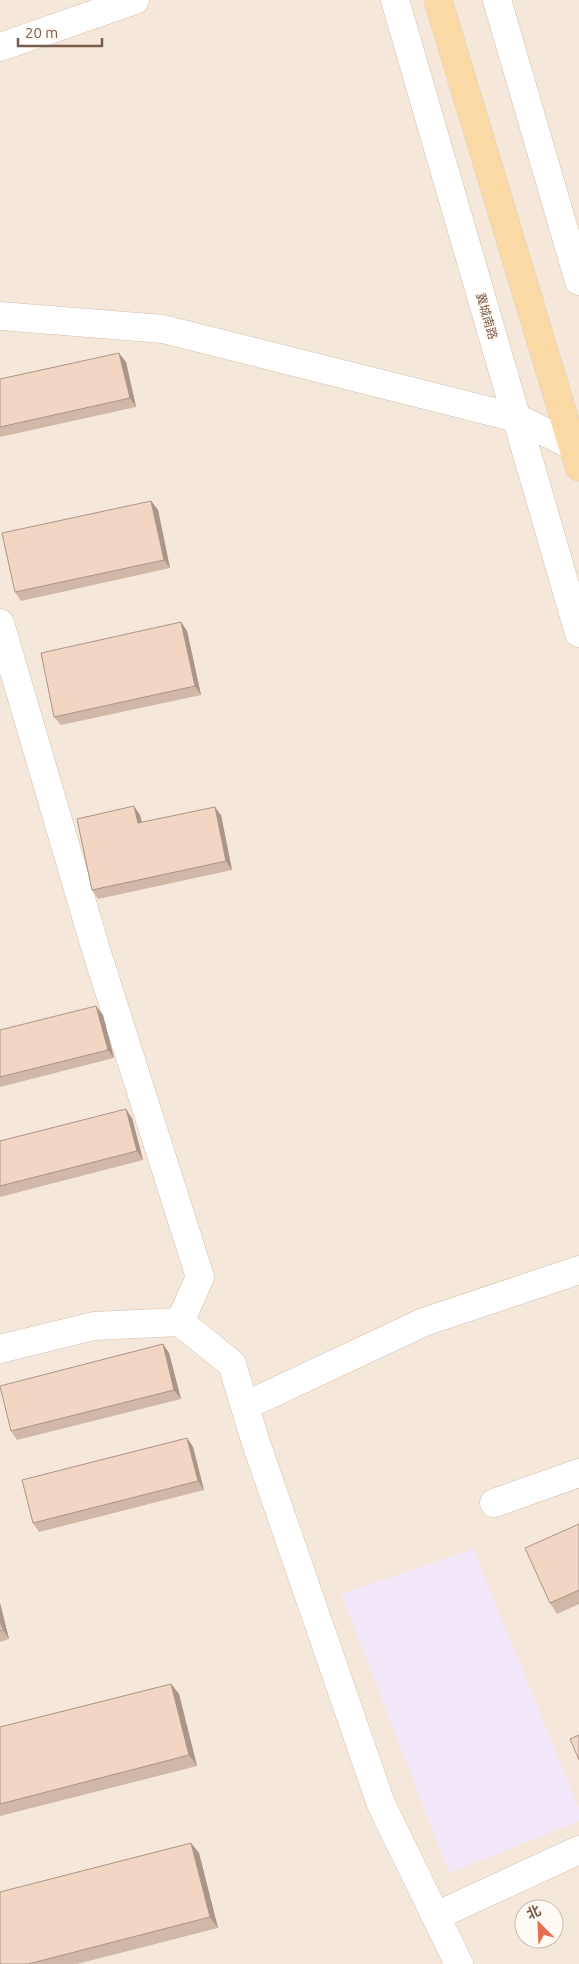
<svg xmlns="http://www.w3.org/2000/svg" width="579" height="1964" font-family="Ubuntu,'Noto Sans SC',sans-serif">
<rect width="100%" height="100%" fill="#fdf6ec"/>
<path fill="#f5e8da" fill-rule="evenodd" d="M0,0h579v1964h-579zM524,1909h30v30h-30z"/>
<path fill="#f3e8fa" d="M473,1549l106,259v13l-130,52 -108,-279z"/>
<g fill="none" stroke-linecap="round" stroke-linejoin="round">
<g stroke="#d1beb0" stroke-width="29">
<g id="street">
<path d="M395,0l184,633"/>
<path d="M497,0l82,281"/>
<path d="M0,316l163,13 354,89 62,31"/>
<path d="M0,623l96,327 104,327 -20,45"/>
<path d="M245,1406l179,-84 155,-52"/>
<path d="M494,1503l85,-30"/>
<path d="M436,1916l143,-66"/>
</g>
</g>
<g stroke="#d6c0b0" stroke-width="29">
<g id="secondary">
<path d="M0,47l135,-47"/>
<path d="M0,1349l94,-23 86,-4 52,42 23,76 126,364 78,160"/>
</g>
</g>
<g stroke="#dad1cd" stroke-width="29">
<path id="primary" d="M438,0l141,467"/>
</g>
<use href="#street" stroke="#fff" stroke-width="28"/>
<use href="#secondary" stroke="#fff" stroke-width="28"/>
<use href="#primary" stroke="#fbd9a5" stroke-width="28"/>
</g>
<g fill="#d1b7a8">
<path d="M126,362l10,45 -136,30v-58z"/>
<path d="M151,501l7,9 12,58 -149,33 -6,-9z"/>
<path d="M181,622l6,9 14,64 -140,30 -7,-8z"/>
<path d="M140,815l2,8 79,-8 11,55 -134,29 -6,-9z"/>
<path d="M103,1015l11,43 -114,29v-57z"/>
<path d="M132,1118l11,42 -143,37v-56z"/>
<path d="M163,1344l6,9 12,46 -164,41 -6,-9z"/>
<path d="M187,1438l6,9 11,43 -165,42 -6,-9z"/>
<path d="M579,1524v80l-22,10 -7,-11z"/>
<path d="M0,1603l9,36 -9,3z"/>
<path d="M171,1684l8,10 18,72 -197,50v-89z"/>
<path d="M191,1843l8,10 19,75 -141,36h-77z"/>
</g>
<g fill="#aa9588">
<path d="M119,353l7,9 10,45 -6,-9z"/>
<path d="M151,501l7,9 12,58 -6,-8z"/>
<path d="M181,622l6,9 14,64 -6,-9z"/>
<path d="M134,806l6,9 4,17 -6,-9z"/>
<path d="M215,807l6,8 11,55 -6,-9z"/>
<path d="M96,1006l7,9 11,43 -6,-8z"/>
<path d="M126,1109l6,9 11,42 -6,-9z"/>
<path d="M163,1344l6,9 12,46 -7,-9z"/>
<path d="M187,1438l6,9 11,43 -6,-9z"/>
<path d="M0,1603l9,36 -6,-9 -3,-11z"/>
<path d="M171,1684l8,10 18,72 -8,-11z"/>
<path d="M191,1843l8,10 19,75 -8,-11z"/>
</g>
<g fill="#f3d5c3" stroke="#aa9588">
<path d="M119,353l11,45 -130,29v-48z"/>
<path d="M151,501l13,59 -149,32 -13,-59z"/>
<path d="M181,622l14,64 -141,31 -13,-64z"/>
<path d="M134,806l4,17 77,-16 11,54 -134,29 -15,-71z"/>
<path d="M96,1006l12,44 -108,27v-47z"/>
<path d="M126,1109l11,42 -137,35v-45z"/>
<path d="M163,1344l11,46 -163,41 -11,-45z"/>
<path d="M187,1438l11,43 -165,42 -11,-43z"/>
<path d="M579,1524v66l-29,13 -25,-55z"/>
<path d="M0,1619l3,11 -3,1z"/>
<path d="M171,1684l18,71 -189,49v-77z"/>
<path d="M579,1735v25l-9,-21z"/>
<path d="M191,1843l19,74 -182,47h-28v-72z"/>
</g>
<g text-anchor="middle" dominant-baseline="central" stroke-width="4" stroke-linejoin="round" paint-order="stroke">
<g font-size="12" fill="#7a5c4d" stroke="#fffaf3">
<text transform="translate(487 316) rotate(74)">冀城南路</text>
</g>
</g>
<g transform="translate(539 1924) rotate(336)"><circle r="24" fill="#fffaf3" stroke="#cabbb1"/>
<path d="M0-4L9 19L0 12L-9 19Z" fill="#e76f51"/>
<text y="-8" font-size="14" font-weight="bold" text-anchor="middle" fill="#7a5c4d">北</text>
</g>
<path d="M18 38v8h84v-8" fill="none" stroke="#7a5c4d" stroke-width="2.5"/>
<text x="25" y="38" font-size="15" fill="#7a5c4d" stroke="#fffaf3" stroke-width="4" paint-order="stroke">20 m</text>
</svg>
